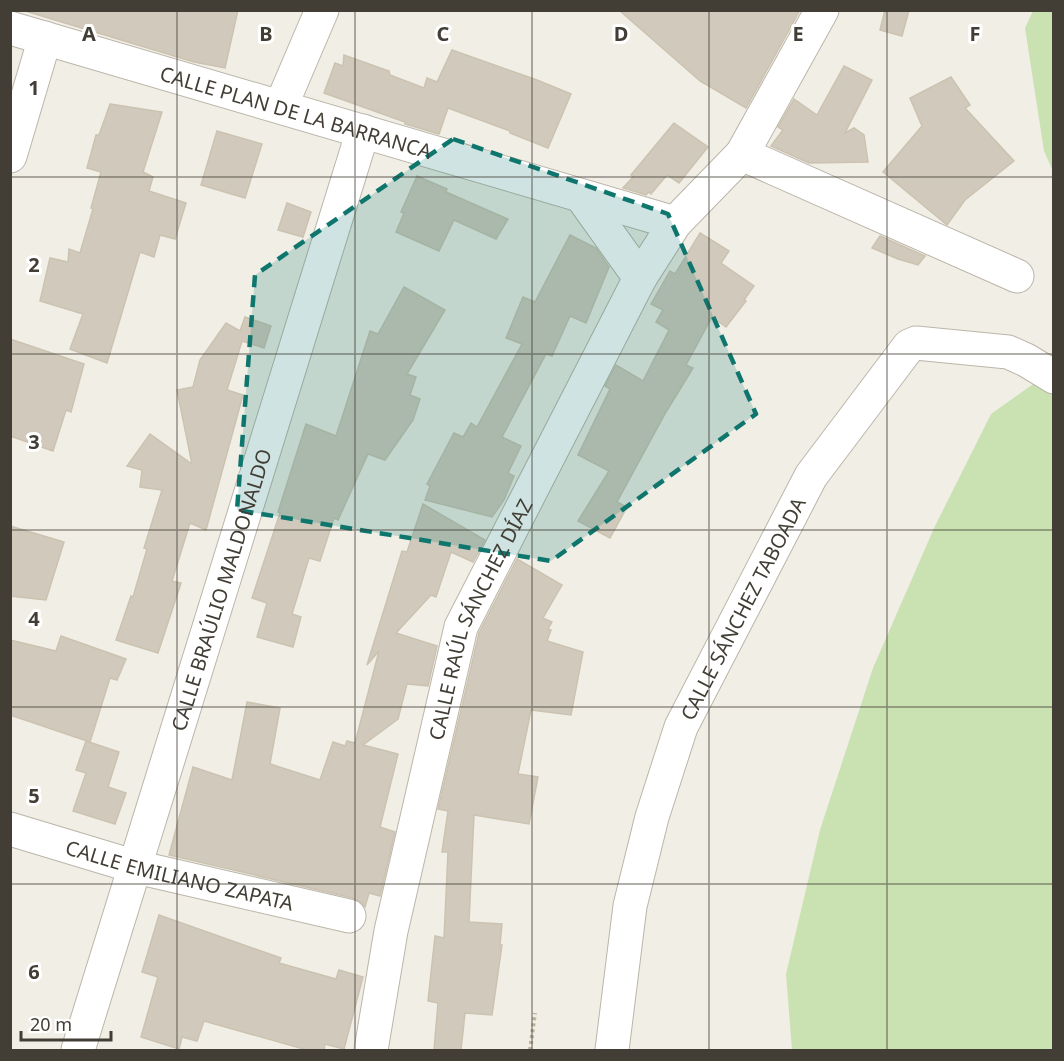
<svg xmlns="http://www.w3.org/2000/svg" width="1064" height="1061" font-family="'Noto Sans',sans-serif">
<rect width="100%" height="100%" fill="#f1eee6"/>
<g fill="#cae1b2">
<path d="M1033,11h20v160l-9,-20 -19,-123z"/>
<path d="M1053,370v680h-261l-6,-76 34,-144 53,-162 62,-142 56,-112z"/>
</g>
<g fill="#d1cabc" stroke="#cbc2b0" stroke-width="1.5">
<path d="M22,10h216l-13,58 -31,-6z"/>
<path d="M619,10h181l-54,98 -46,-27z"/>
<path d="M885,10h24l-7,26 -22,-6z"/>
<path d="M452,50l85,30 34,14 -23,54 -38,-15v-2l-62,-23 -9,26 -34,-10v-2l-81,-29 11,-30 8,3 1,-11 45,16 1,4 34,13 3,-10 10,4z"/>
<path d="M844,66l28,14 -27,53 9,-5 10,7 4,27 -59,1 -38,-17 12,-16 -5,-3 16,-28 23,16z"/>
<path d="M951,77l19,28 -5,3 49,53 -49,39 -18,25 -64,-53 39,-46 -12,-28z"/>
<path d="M110,104l52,8 -19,60 10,5 -4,14 37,12 -11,36 -15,-4 -6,22 -14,-5 -33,111 -37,-14 13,-35 -43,-13 10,-43 18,4 1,-13 11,4 13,-44 -2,-1 10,-36 -14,-4 9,-33h3z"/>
<path d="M674,123l34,24 -29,36 -12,-8 -16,19 -2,-2 -3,3 -23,-7 10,-11 -2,-2z"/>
<path d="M217,131l45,13 -17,54 -44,-13z"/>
<path d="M417,176l30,13 -1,3 62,27 -12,20 -42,-19 -15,31 -43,-19 8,-19 -3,-1z"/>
<path d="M287,203l24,9 -8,25 -25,-7z"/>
<path d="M700,233l29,18 -8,12 33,23 -10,14 2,1 -20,26 -14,-10 -26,48 7,3 -27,44 -49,90 10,5 -17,31 -32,-17 31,-50 -31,-16 32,-66 -5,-3 11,-21 27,16 26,-51 -13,-8 7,-12 -12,-6 19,-33 5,3z"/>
<path d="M570,235l26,13 13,19 -23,56 -16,-7 -18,40 -6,-2 -44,83 19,9 -13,27 6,3 -10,24 -12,17 -67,-17 5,-14 -3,-2 27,-51 9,4 8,-14 6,4 45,-83 -16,-6 17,-41 12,5z"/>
<path d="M880,236l45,20 -7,9 -20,-6 -26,-11z"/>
<path d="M404,287l41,23 -38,64 9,3 -6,18 10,4 -7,21 -28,40 -17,-6 -30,66 -4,-2 -14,43 -11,-3 -17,56 9,3 -8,30 -36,-10 10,-34 -15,-5 28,-85 -2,-1 28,-88 30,12 34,-105 8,3z"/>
<path d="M245,317l26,9 -7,22 -22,-7 -15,49 16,5 -37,135 -16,-7 -18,58 9,2 -23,70 -42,-13 15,-44 2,1 14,-48 -3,-1 18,-58 -22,-3 2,-17 -15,-4 23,-32 42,30 -15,-74 16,-3 7,-27 26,-37 14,8z"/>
<path d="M10,339l74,25 -13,48 -5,-2 -13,41 -43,-15z"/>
<path d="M423,504l62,36 -12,22 -22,-10 -15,45 -5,-2 -35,38 41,13 -9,40 -21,-2 -9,35 -35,26 35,9 -18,73 15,5 -15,64 -11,-3 -4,14 -4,-5 -8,-4 -184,-43 24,-88 39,13 15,-78 33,6 -10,56 50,16 13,-38 12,4 2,-5 8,2 24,-92 -12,14 35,-114 5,1z"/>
<path d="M10,526l54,16 -18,58 -36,-4z"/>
<path d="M517,559l45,26 -19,33 9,4 -4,7 3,1 -4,11 36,11 -12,63 -40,-5 -13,64 20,3 -9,47 -55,-9 -5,107 33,2 -2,21h2l-10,70 -27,-2 -4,37h-27l4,-47 -10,-2 7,-65 9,2 4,-86h-6l6,-41 -10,-2 41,-176z"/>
<path d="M61,636l65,23 -9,21 -7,-2 -20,64 -80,-27v-75l46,11z"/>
<path d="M86,741l33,11 -11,35 18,6 -11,31 -42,-13 13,-38 -10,-3z"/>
<path d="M159,915l122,43 -2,5 57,16 3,-9 24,7 -19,72 -19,-5 -1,6h-17l-103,-29 -7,20 -15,-4 -3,12 -38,-12 17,-60 -16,-5z"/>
</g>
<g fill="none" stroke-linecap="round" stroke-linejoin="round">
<g stroke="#bbb6a9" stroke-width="35">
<g id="minor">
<path id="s1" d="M10,28l665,195"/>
<path d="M281,106l41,-96"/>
<path d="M742,154l275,122"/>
<path d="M10,156l35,-118"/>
<path d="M582,197l58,81"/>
<path id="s2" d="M10,829l126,38 213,49"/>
<path id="s3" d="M78,1050l285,-919"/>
<path id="s4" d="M371,1050l20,-119 70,-304 179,-349 35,-55 67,-69 80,-144"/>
<path id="s5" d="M612,1050l18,-144 22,-89 29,-90 130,-251 98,-130 7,-3 92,9 18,8 28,17"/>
</g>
</g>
<path stroke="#bbb29c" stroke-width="4" stroke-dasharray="3 3" stroke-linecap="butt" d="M530,1050l5,-37"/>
<use href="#minor" stroke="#fff" stroke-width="33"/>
</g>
<path fill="#0f766e" fill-opacity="0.2" stroke="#0f766e" stroke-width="4.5" stroke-dasharray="12 8" stroke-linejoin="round" d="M453,139l215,75 88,200 -205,147 -314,-51 18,-235z"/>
<path fill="none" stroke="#423e36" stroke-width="1.5" stroke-opacity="0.55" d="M177,10v1040M355,10v1040M532,10v1040M709,10v1040M887,10v1040M10,177h1044M10,354h1044M10,530h1044M10,707h1044M10,884h1044"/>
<g text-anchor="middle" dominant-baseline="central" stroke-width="6" stroke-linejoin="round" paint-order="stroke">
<g font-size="20" fill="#423e36" stroke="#fff">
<text stroke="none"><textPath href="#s1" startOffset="298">CALLE PLAN DE LA BARRANCA</textPath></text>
<text stroke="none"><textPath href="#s3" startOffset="482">CALLE BRAÚLIO MALDONALDO</textPath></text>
<text stroke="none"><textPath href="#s5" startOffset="465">CALLE SÁNCHEZ TABOADA</textPath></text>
<text stroke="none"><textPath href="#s4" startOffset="446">CALLE RAÚL SÁNCHEZ DÍAZ</textPath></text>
<text stroke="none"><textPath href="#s2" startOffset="176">CALLE EMILIANO ZAPATA</textPath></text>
</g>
</g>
<g font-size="20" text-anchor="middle" font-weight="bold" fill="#423e36" stroke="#fff" stroke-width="6" stroke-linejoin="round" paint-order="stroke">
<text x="89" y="41">A</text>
<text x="266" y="41">B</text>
<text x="443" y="41">C</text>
<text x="621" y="41">D</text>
<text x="798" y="41">E</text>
<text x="975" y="41">F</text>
<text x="34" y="95">1</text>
<text x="34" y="272">2</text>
<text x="34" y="449">3</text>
<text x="34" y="626">4</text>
<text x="34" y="803">5</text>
<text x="34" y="979">6</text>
</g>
<rect width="1064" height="1061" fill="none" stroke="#423e36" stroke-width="24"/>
<path d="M21 1031v9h90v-9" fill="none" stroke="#423e36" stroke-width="3"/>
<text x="30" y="1031" font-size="18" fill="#423e36" stroke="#ffffff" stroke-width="4.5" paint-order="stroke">20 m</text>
</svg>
